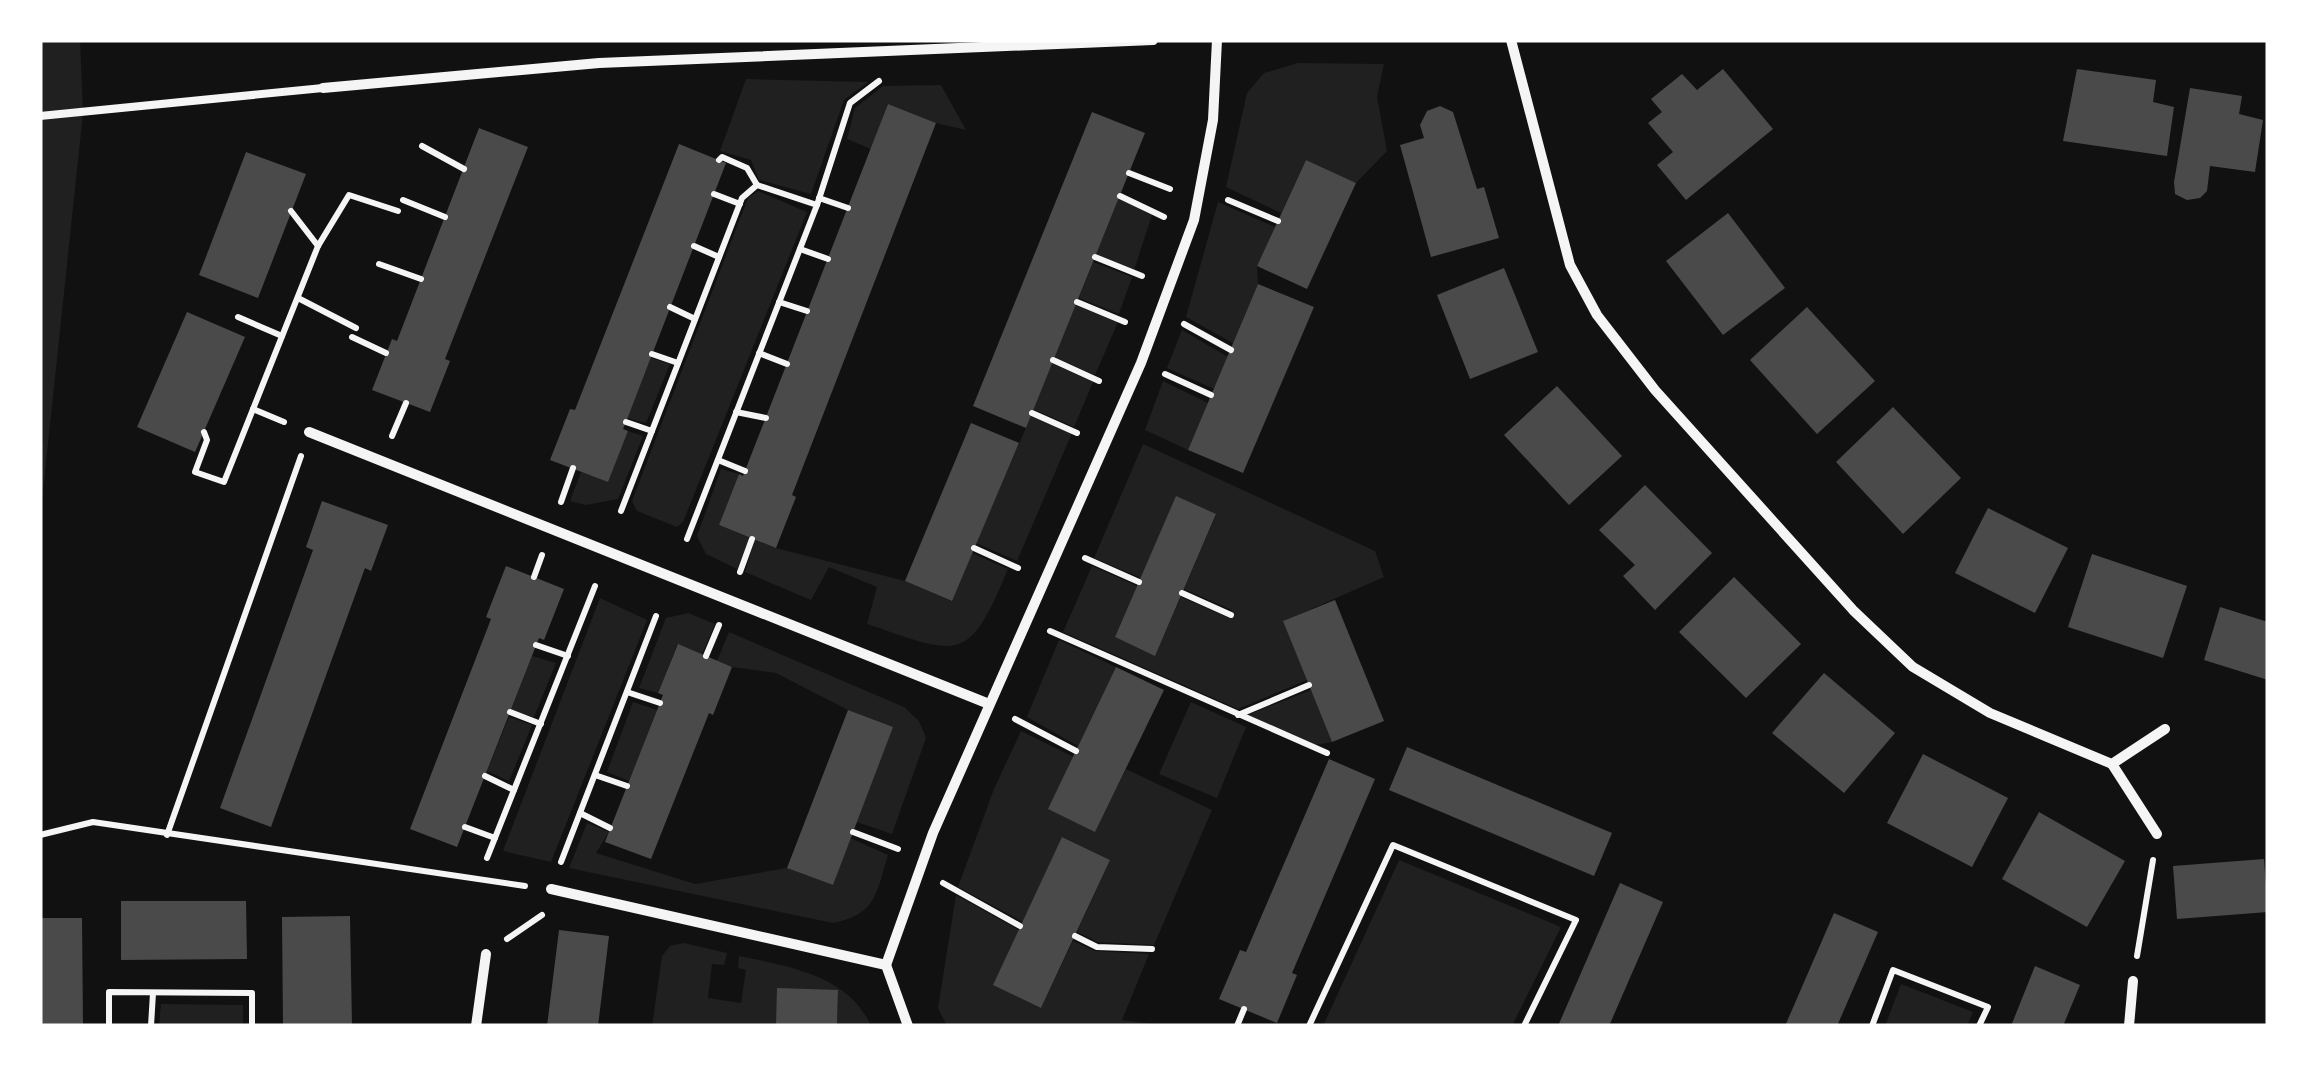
<svg xmlns="http://www.w3.org/2000/svg" width="2308" height="1066" font-family="Overpass,sans-serif">
<rect width="100%" height="100%" fill="#111"/>
<g fill="#202020">
<path d="M40,40h40l3,73 -43,406z"/>
<path d="M1298,63l86,1 -7,33 10,54 -31,32 -50,-23 -25,53 -55,-26 21,-94 17,-20z"/>
<path d="M746,79l122,3 -24,18 -33,94 -52,-14 -8,-20 -31,-9z"/>
<path d="M941,85l25,45 -30,-7 -48,-19 -17,45 -24,-10 8,-31 28,-22z"/>
<path d="M758,191l49,21 -124,310 -6,5 -40,-16 -5,-10 116,-303z"/>
<path d="M1119,198l33,17 -18,55 -38,-16z"/>
<path d="M1218,202l57,25 -18,39 1,18 -25,59 -47,-26z"/>
<path d="M1093,262l39,15 -13,37 -40,-16z"/>
<path d="M1075,305l43,17 -23,53 -41,-18z"/>
<path d="M1182,330l46,27 -14,32 -47,-21z"/>
<path d="M651,358l19,6 -24,59 -19,-5z"/>
<path d="M1052,363l41,19 -19,45 -41,-18z"/>
<path d="M1163,381l45,22 -20,47 -43,-20z"/>
<path d="M1031,416l41,17 -55,128 -41,-18z"/>
<path d="M628,431l15,5 -25,63 -32,6 -16,-4 11,-29 27,9z"/>
<path d="M1143,444l232,107 9,26 -100,44 23,59 -69,29 -175,-77 29,-66 45,20 -22,51 40,18 26,-58 48,21 3,-8 -48,-21 32,-74 -40,-18 -35,81 -47,-20z"/>
<path d="M721,469l18,5 -20,51 31,13 -13,31 -31,-15 -9,-18z"/>
<path d="M755,539l21,9 129,33 46,20 21,-48 36,16c-40,97 -49,86 -141,55l10,-37 -48,-20 -18,33 -66,-28z"/>
<path d="M600,598l47,22 -96,242 -48,-11z"/>
<path d="M688,613l27,11 -13,30 -25,-9 -19,48 -19,-5 27,-70z"/>
<path d="M729,632l175,75 15,14 7,17 -34,96 -35,-12 35,-95 -44,-17 -72,-37 -44,-6 -15,-6z"/>
<path d="M1059,640l57,27 -38,79 -51,-29z"/>
<path d="M532,656l24,7 -22,54 -23,-7z"/>
<path d="M1311,690l21,52 -16,3 -71,-29z"/>
<path d="M633,702l24,8 -28,71 -22,-9z"/>
<path d="M1191,702l55,25 -29,71 -58,-24z"/>
<path d="M509,717l23,8 -23,56 -22,-10z"/>
<path d="M1021,731l53,26 21,74 31,-62 86,41 -58,135 -56,-3 -21,-10 33,-72 -47,-23 -40,85 -65,-35 36,-98z"/>
<path d="M587,823l22,9 -13,21 99,31 92,-16 46,17 17,-47 38,17c-12,38 -11,59 -55,68l-264,-55z"/>
<path d="M1399,860l162,67 -49,99h-189z"/>
<path d="M956,895l63,35 -25,55 47,23 32,-67 22,10 54,3 -27,66 44,6h-219l-9,-18z"/>
<path d="M684,943l43,10 -3,12 -12,-1 -4,34 33,5 5,-33 -8,-2 1,-12c49,10 110,19 132,70h-34l1,-36 -62,36h-124l10,-70 8,-10z"/>
<path d="M1901,984l72,28 -6,14h-82z"/>
<path d="M161,1004l82,1v21h-84z"/>
</g>
<g fill="#4a4a4a">
<path d="M1723,69l50,60 -87,71 -29,-35 16,-13 -25,-29 14,-11 -11,-13 31,-25 15,16z"/>
<path d="M2077,69l79,11 -3,22 21,5 -7,49 -104,-15z"/>
<path d="M2190,88l52,8 -3,18 24,6 -8,52 -45,-6 -3,25 -7,7 -13,2 -12,-6 -1,-12z"/>
<path d="M888,104l48,19 -144,372 4,2 -20,51 -57,-23 20,-51 4,2z"/>
<path d="M1440,106l13,6 24,77 7,-2 15,51 -68,19 -31,-112 24,-7 -4,-13 7,-14z"/>
<path d="M1092,112l53,21 -119,295 -53,-22z"/>
<path d="M479,128l49,19 -83,212 5,2 -20,51 -58,-22 20,-51 5,2z"/>
<path d="M679,144l47,19 -100,259 -3,7 5,2 -20,51 -58,-22 20,-51 5,1z"/>
<path d="M246,152l60,22 -48,124 -59,-23z"/>
<path d="M1306,160l50,23 -49,106 -50,-23z"/>
<path d="M1728,213l57,75 -62,47 -57,-74z"/>
<path d="M1504,268l34,84 -68,27 -33,-84z"/>
<path d="M1258,284l56,23 -71,166 -55,-23z"/>
<path d="M1807,307l68,74 -58,53 -67,-74z"/>
<path d="M187,312l58,25 -50,115 -58,-25z"/>
<path d="M1557,386l65,70 -53,49 -65,-70z"/>
<path d="M1893,407l68,71 -58,56 -67,-72z"/>
<path d="M971,423l48,20 -67,158 -47,-20z"/>
<path d="M1645,485l67,68 -57,57 -32,-34 12,-11 -36,-35z"/>
<path d="M1176,496l40,18 -61,142 -40,-19z"/>
<path d="M322,501l66,24 -17,46 -6,-3 -94,259 -51,-19 93,-258 -7,-3z"/>
<path d="M1988,508l80,40 -33,65 -80,-40z"/>
<path d="M2092,554l95,32 -24,72 -95,-31z"/>
<path d="M506,566l58,23 -20,51 -5,-2 -82,209 -47,-18 81,-210 -5,-2z"/>
<path d="M1734,577l67,67 -55,54 -67,-66z"/>
<path d="M1335,600l49,121 -52,21 -49,-121z"/>
<path d="M2220,607l48,15v58l-64,-20z"/>
<path d="M678,644l54,23 -19,48 -4,-2 -58,146 -46,-17 58,-147 -5,-2z"/>
<path d="M1116,667l48,23 -69,142 -47,-23z"/>
<path d="M1824,673l71,60 -51,60 -72,-60z"/>
<path d="M848,710l45,17 -60,158 -46,-17z"/>
<path d="M1407,747l205,86 -18,43 -205,-86z"/>
<path d="M1923,754l85,44 -36,69 -85,-44z"/>
<path d="M1329,759l46,20 -83,194 5,2 -20,48 -58,-24 21,-49 6,2z"/>
<path d="M2039,812l86,49 -38,66 -85,-48z"/>
<path d="M1062,837l48,23 -69,148 -48,-23z"/>
<path d="M2264,859l4,53 -91,7 -4,-53z"/>
<path d="M1620,883l43,19 -54,124h-51z"/>
<path d="M121,901h125l1,58 -126,1z"/>
<path d="M1834,913l44,19 -41,94h-52z"/>
<path d="M350,916l2,110h-69l-1,-109z"/>
<path d="M40,918h42l1,108h-43z"/>
<path d="M559,930l50,6 -11,90h-51z"/>
<path d="M2035,966l45,19 -17,41h-52z"/>
<path d="M777,988l61,2 -1,36h-61z"/>
</g>
<g fill="none" stroke-linecap="round" stroke-linejoin="round">
<g stroke="#f5f5f5" stroke-width="6">
<path d="M422,146l42,23"/>
<path d="M719,160l3,-3 25,11 10,17"/>
<path d="M1129,173l41,16"/>
<path d="M714,194l26,10"/>
<path d="M1120,196l44,21"/>
<path d="M819,198l29,10"/>
<path d="M403,200l42,17"/>
<path d="M1228,200l50,21"/>
<path d="M817,205l33,-102 29,-22"/>
<path d="M291,211l27,35"/>
<path d="M694,246l25,11"/>
<path d="M800,249l28,10"/>
<path d="M1095,257l47,19"/>
<path d="M379,264l42,15"/>
<path d="M298,298l58,30"/>
<path d="M779,302l28,9"/>
<path d="M1077,302l48,20"/>
<path d="M670,307l25,12"/>
<path d="M238,317l44,19"/>
<path d="M1184,324l47,26"/>
<path d="M352,337l34,16"/>
<path d="M759,353l28,11"/>
<path d="M652,354l26,9"/>
<path d="M1053,360l46,21"/>
<path d="M1165,374l46,21"/>
<path d="M253,409l31,13"/>
<path d="M736,412l30,6"/>
<path d="M1032,413l45,20"/>
<path d="M626,422l26,9"/>
<path d="M204,432l3,8 -12,32 29,10 94,-236 31,-51 49,16"/>
<path d="M392,436l14,-33"/>
<path d="M718,460l27,11"/>
<path d="M561,502l12,-34"/>
<path d="M621,511l121,-313 15,-13 60,20 -130,334"/>
<path d="M974,548l44,20"/>
<path d="M1085,558l54,24"/>
<path d="M740,572l12,-33"/>
<path d="M534,577l8,-22"/>
<path d="M1182,593l49,22"/>
<path d="M1050,631l277,122"/>
<path d="M536,645l32,11"/>
<path d="M706,656l13,-31"/>
<path d="M627,692l33,11"/>
<path d="M510,712l31,12"/>
<path d="M1238,715l71,-30"/>
<path d="M1015,719l61,32"/>
<path d="M595,775l32,11"/>
<path d="M485,776l29,14"/>
<path d="M580,813l30,15"/>
<path d="M465,827l30,11"/>
<path d="M853,832l45,17"/>
<path d="M40,835l53,-13 432,64"/>
<path d="M167,835l134,-379"/>
<path d="M487,858l108,-272"/>
<path d="M561,862l95,-246"/>
<path d="M943,883l77,43"/>
<path d="M1075,936l22,11 55,2"/>
<path d="M507,939l35,-24"/>
<path d="M2137,956l16,-96"/>
<path d="M109,1026v-34l143,1v33"/>
<path d="M151,1026l2,-33"/>
<path d="M1237,1026l7,-17"/>
<path d="M1309,1026l84,-181 183,75 -52,106"/>
<path d="M1872,1026l21,-56 95,37 -9,19"/>
</g>
<path stroke="#f5f5f5" stroke-width="8" d="M40,116l283,-28"/>
<g stroke="#f5f5f5" stroke-width="10">
<path d="M1511,40l59,225 27,50 58,75 198,220 60,57 77,46 122,51 53,-35"/>
<path d="M323,88l276,-25 554,-23"/>
<path d="M309,432l680,272"/>
<path d="M2112,764l45,70"/>
<path d="M551,889l335,76 22,61"/>
<path d="M886,965l47,-132 208,-470 53,-143 19,-100 4,-80"/>
<path d="M476,1026l10,-72"/>
<path d="M2129,1026l4,-45"/>
</g>
</g>
<rect width="2308" height="1066" fill="none" stroke="#ffffff" stroke-width="85"/>
</svg>
